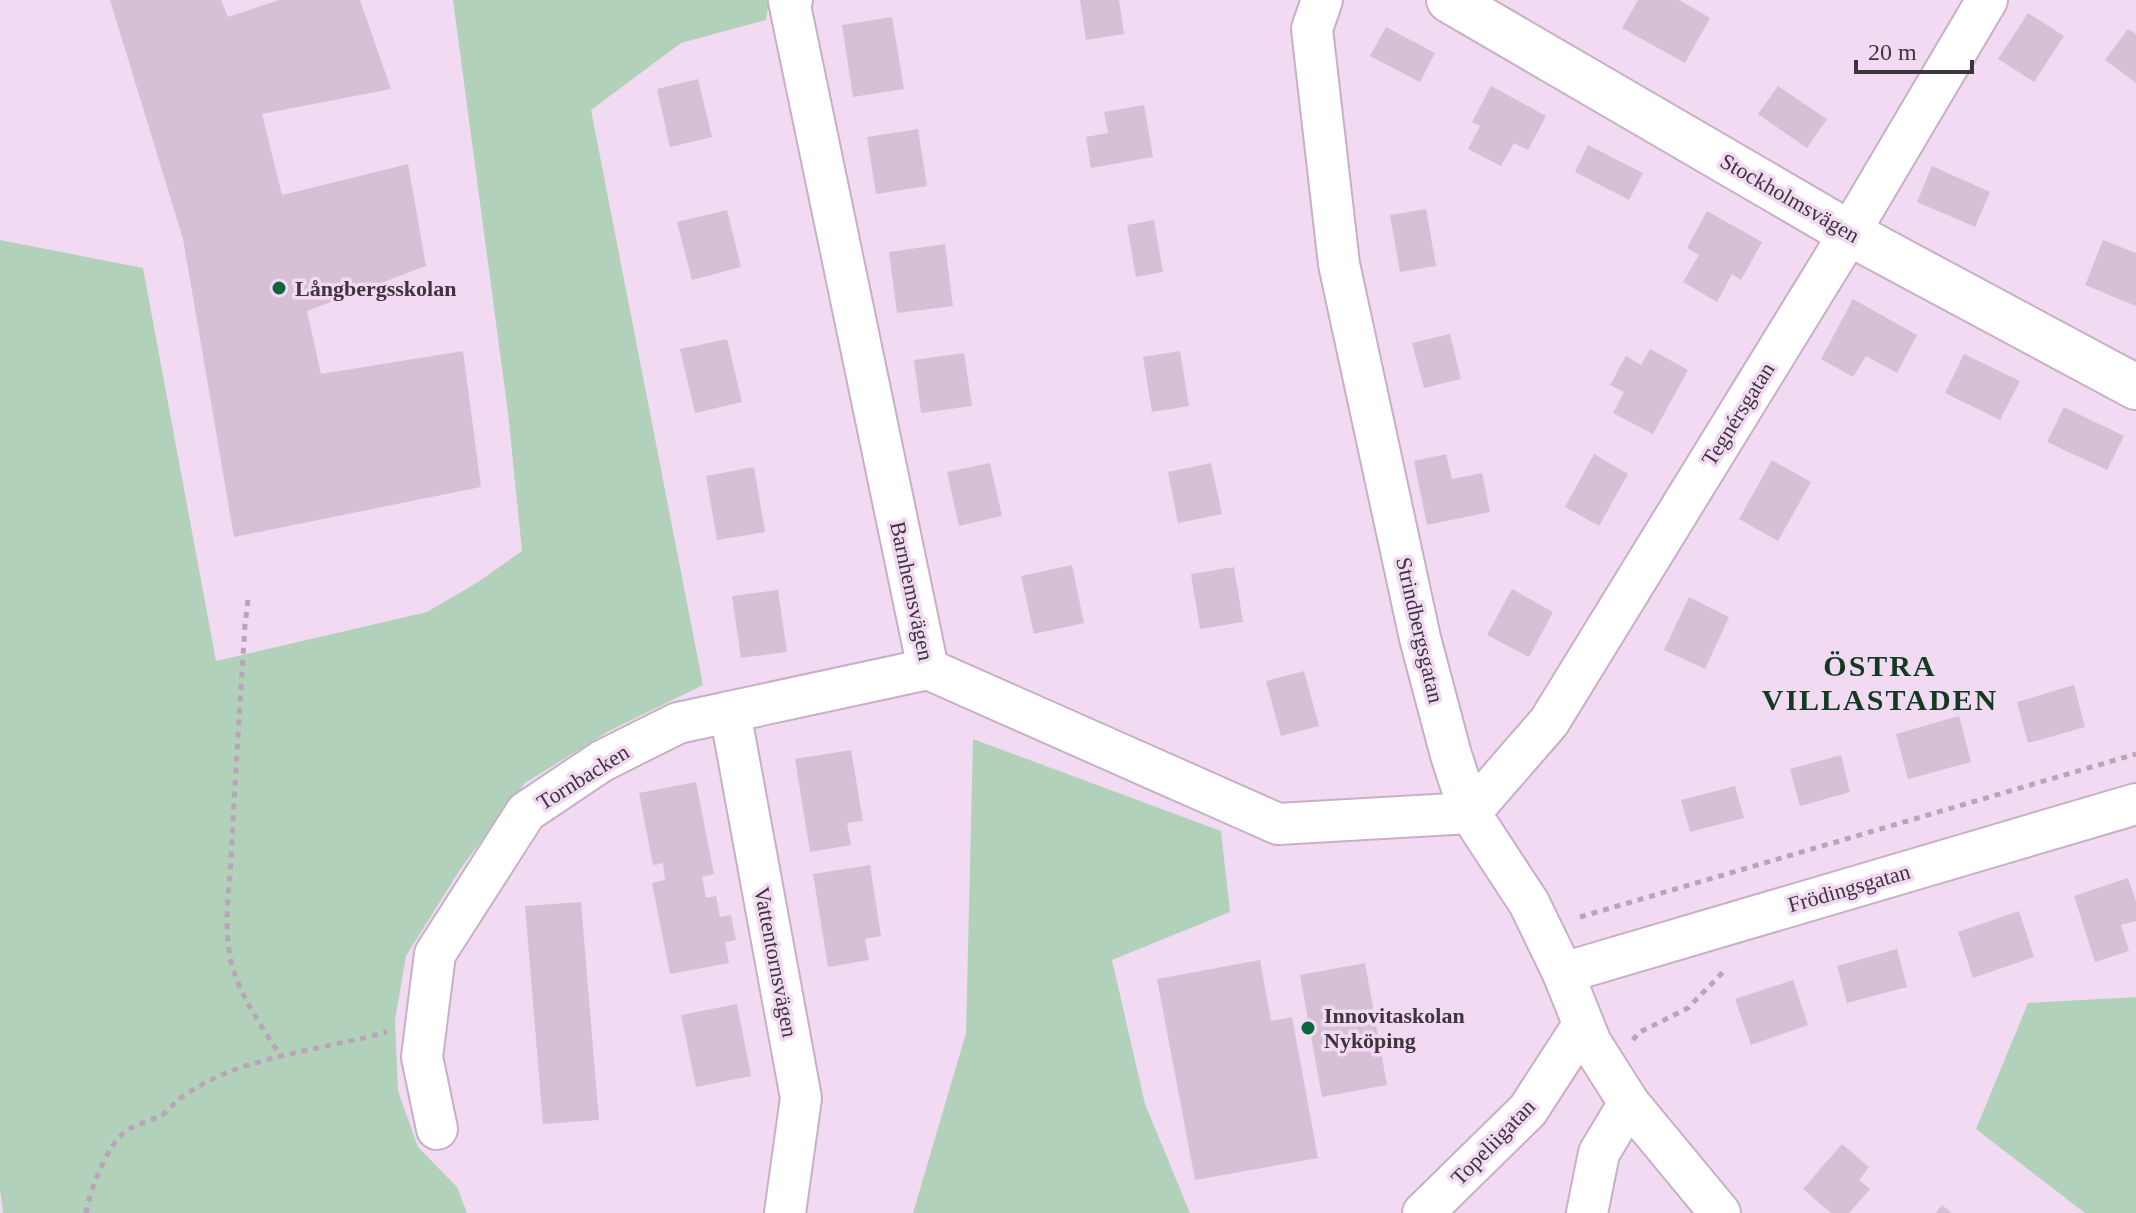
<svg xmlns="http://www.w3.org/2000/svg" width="2136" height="1213" font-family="Georgia,serif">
<rect width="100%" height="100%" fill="#f2dbf2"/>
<g fill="#b1d1bb">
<path d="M453,0h316l-3,20 -85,23 -90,67 112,575 -94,46 -84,52 -64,85 -55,88 -11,64 3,71 20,56 39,40 10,26h-464l-3,-24v-949l143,28 73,393 211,-49 51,-30 44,-31 -14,-138z"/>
<path d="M973,739l248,92 9,81 -118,48 33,144 45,109h-277l53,-180z"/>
<path d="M2136,997v216h-51l-109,-84 52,-126z"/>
</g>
<g fill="#d7c0d6">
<path d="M110,0h111l7,17 51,-17h81l31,89 -129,25 20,81 126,-31 18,102 -119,45 14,63 142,-23 18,136 -247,50 -51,-298z"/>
<path d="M1080,0h39l5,34 -38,6z"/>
<path d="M1638,0h41l31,18 -25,45 -63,-35z"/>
<path d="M2028,13l36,23 -30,46 -36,-23z"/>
<path d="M892,17l12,72 -51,8 -11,-72z"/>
<path d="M1386,27l49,26 -15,29 -50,-26z"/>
<path d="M2128,29l8,5v49l-31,-23z"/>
<path d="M698,79l14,58 -42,10 -13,-58z"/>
<path d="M1491,86l55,30 -18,34 -14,-7 -13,23 -33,-17 12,-23 -8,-4z"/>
<path d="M1778,86l49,33 -20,29 -49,-34z"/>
<path d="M1144,105l9,52 -62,11 -5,-31 22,-4 -4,-21z"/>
<path d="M918,129l9,57 -51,8 -9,-57z"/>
<path d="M1588,145l55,28 -14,27 -54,-28z"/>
<path d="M1932,166l58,26 -15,35 -58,-25z"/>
<path d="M1426,209l10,57 -36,6 -10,-57z"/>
<path d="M727,210l14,57 -49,13 -15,-58z"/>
<path d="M1707,211l55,31 -21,38 -9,-6 -15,28 -34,-20 16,-27 -12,-7z"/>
<path d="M1154,220l9,52 -27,5 -9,-52z"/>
<path d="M2103,240l33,13v53l-51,-21z"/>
<path d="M945,244l8,62 -56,7 -8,-61z"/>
<path d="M1853,299l64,36 -20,38 -31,-17 -13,21 -32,-18z"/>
<path d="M1450,334l11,45 -37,9 -12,-45z"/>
<path d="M727,339l15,63 -47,11 -15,-64z"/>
<path d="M1650,349l38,21 -35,64 -40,-21 11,-21 -14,-7 16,-29 15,9z"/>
<path d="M1180,351l9,55 -37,6 -9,-55z"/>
<path d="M964,353l8,53 -51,7 -7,-53z"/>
<path d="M1964,354l56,27 -20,39 -55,-27z"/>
<path d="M2064,407l60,29 -17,34 -60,-28z"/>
<path d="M1446,454l6,25 30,-6 8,39 -63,13 -13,-64z"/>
<path d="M1594,454l34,20 -29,52 -34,-19z"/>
<path d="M1772,460l39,22 -33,59 -39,-22z"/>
<path d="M990,463l12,53 -43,10 -12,-54z"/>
<path d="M1211,463l11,51 -44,9 -10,-51z"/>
<path d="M754,467l11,65 -48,8 -11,-64z"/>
<path d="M1072,565l12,58 -50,11 -13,-58z"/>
<path d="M1234,567l9,55 -43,7 -9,-55z"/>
<path d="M1512,589l41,23 -24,45 -42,-22z"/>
<path d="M778,590l9,62 -46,6 -9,-62z"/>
<path d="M1689,597l40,20 -24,52 -41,-19z"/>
<path d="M1304,671l15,55 -38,10 -15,-55z"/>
<path d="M2074,685l11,42 -57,16 -11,-41z"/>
<path d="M1959,716l12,46 -63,17 -12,-45z"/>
<path d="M851,750l12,71 -16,2 4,22 -41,7 -15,-93z"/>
<path d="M1841,755l9,37 -50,14 -10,-37z"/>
<path d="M696,782l18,92 -12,3 4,21 10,-2 4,21 11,-2 5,25 -11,2 4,21 -59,11 -18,-91 13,-3 -2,-17 -10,2 -14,-72z"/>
<path d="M1735,786l9,32 -54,14 -9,-32z"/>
<path d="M870,865l11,71 -16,3 4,21 -41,7 -15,-93z"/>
<path d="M2128,878l8,23v20l-15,4 8,26 -34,11 -21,-66z"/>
<path d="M581,902l18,218 -56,4 -18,-218z"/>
<path d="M2019,911l15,46 -61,21 -15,-46z"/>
<path d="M1897,949l10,38 -60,16 -10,-37z"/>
<path d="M1260,960l11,61 21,-4 26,141 -123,22 -38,-201z"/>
<path d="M1365,963l22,122 -65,12 -22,-122z"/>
<path d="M1793,980l15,45 -57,20 -16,-46z"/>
<path d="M737,1004l14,72 -55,11 -15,-72z"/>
<path d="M1842,1144l27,23 -10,13 11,9 -21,24h-18l-28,-24z"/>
<path d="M1942,1205l10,8h-16z"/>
</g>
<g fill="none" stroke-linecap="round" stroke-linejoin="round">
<g stroke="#c7b0c6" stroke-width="44">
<g id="minor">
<path d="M792,0l-3,1 139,668 350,155 192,-11 79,-91 289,-470 149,-252"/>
<path d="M1322,0l-10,29 27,235 81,374 31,117 19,58 59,90 34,70 28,70 38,60 91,110"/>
<path d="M730,712l71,386 -16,115"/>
<path d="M1563,973l573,-169"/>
<path d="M437,1129l-15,-72 13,-103 91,-142 76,-51 76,-38 250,-54"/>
<path d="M1423,1213l105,-103 55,-85"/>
<path d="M1587,1213l12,-60 30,-50"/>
</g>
</g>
<g stroke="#c7b0c6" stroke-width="48">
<path id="tertiary" d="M1449,0l400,233 287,154"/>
</g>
<g stroke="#b8a5b8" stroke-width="5" stroke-dasharray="6 6" stroke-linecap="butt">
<path d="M248,600l-3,25c-5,78 -10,156 -14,234 -2,35 -7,62 -1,98 7,35 31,68 50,98"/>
<path d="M1580,917l556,-163"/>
<path d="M1633,1040l5,-7 50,-25 37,-38"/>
<path d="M86,1213c3,-21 22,-70 40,-82 10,-7 22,-9 34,-15 7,-3 12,-11 18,-16 13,-10 33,-21 48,-27 54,-21 107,-26 161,-41"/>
</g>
<use href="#minor" stroke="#fff" stroke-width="40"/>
<use href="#tertiary" stroke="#fff" stroke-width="44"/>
</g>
<g fill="#0a673b" stroke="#f2dbf2" stroke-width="3">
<circle cx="279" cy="288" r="8"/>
<circle cx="1308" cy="1028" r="8"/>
</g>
<g text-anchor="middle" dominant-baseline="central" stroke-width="7" stroke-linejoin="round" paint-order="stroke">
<g font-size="22" fill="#3d343d" stroke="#f2dbf2">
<text transform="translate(1790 198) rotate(30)">Stockholmsvägen</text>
<text transform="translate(1738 414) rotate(-58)">Tegnérsgatan</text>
<text transform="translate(912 591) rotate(78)">Barnhemsvägen</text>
<text transform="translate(1420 630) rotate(77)">Strindbergsgatan</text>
<text transform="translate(583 777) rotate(-32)">Tornbacken</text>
<text transform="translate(1849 888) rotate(-16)">Frödingsgatan</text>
<text transform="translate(776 962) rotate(79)">Vattentornsvägen</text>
<text transform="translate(1493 1142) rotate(-46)">Topeliigatan</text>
</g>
<g font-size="22" font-weight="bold" fill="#3d343d" stroke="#f2dbf2" text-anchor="start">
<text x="295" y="288">Långbergsskolan</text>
<text x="1324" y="1015">Innovitaskolan<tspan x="1324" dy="25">Nyköping</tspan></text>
</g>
<g font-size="30" font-weight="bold" letter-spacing="2" fill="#123922" stroke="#f2dbf2">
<text x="1880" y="665">ÖSTRA<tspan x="1880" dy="34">VILLASTADEN</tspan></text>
</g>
</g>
<path d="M1856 60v12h116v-12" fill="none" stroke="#3d343d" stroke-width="4"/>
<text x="1868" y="60" font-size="24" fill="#3d343d" stroke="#f2dbf2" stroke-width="6" paint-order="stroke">20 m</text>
</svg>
